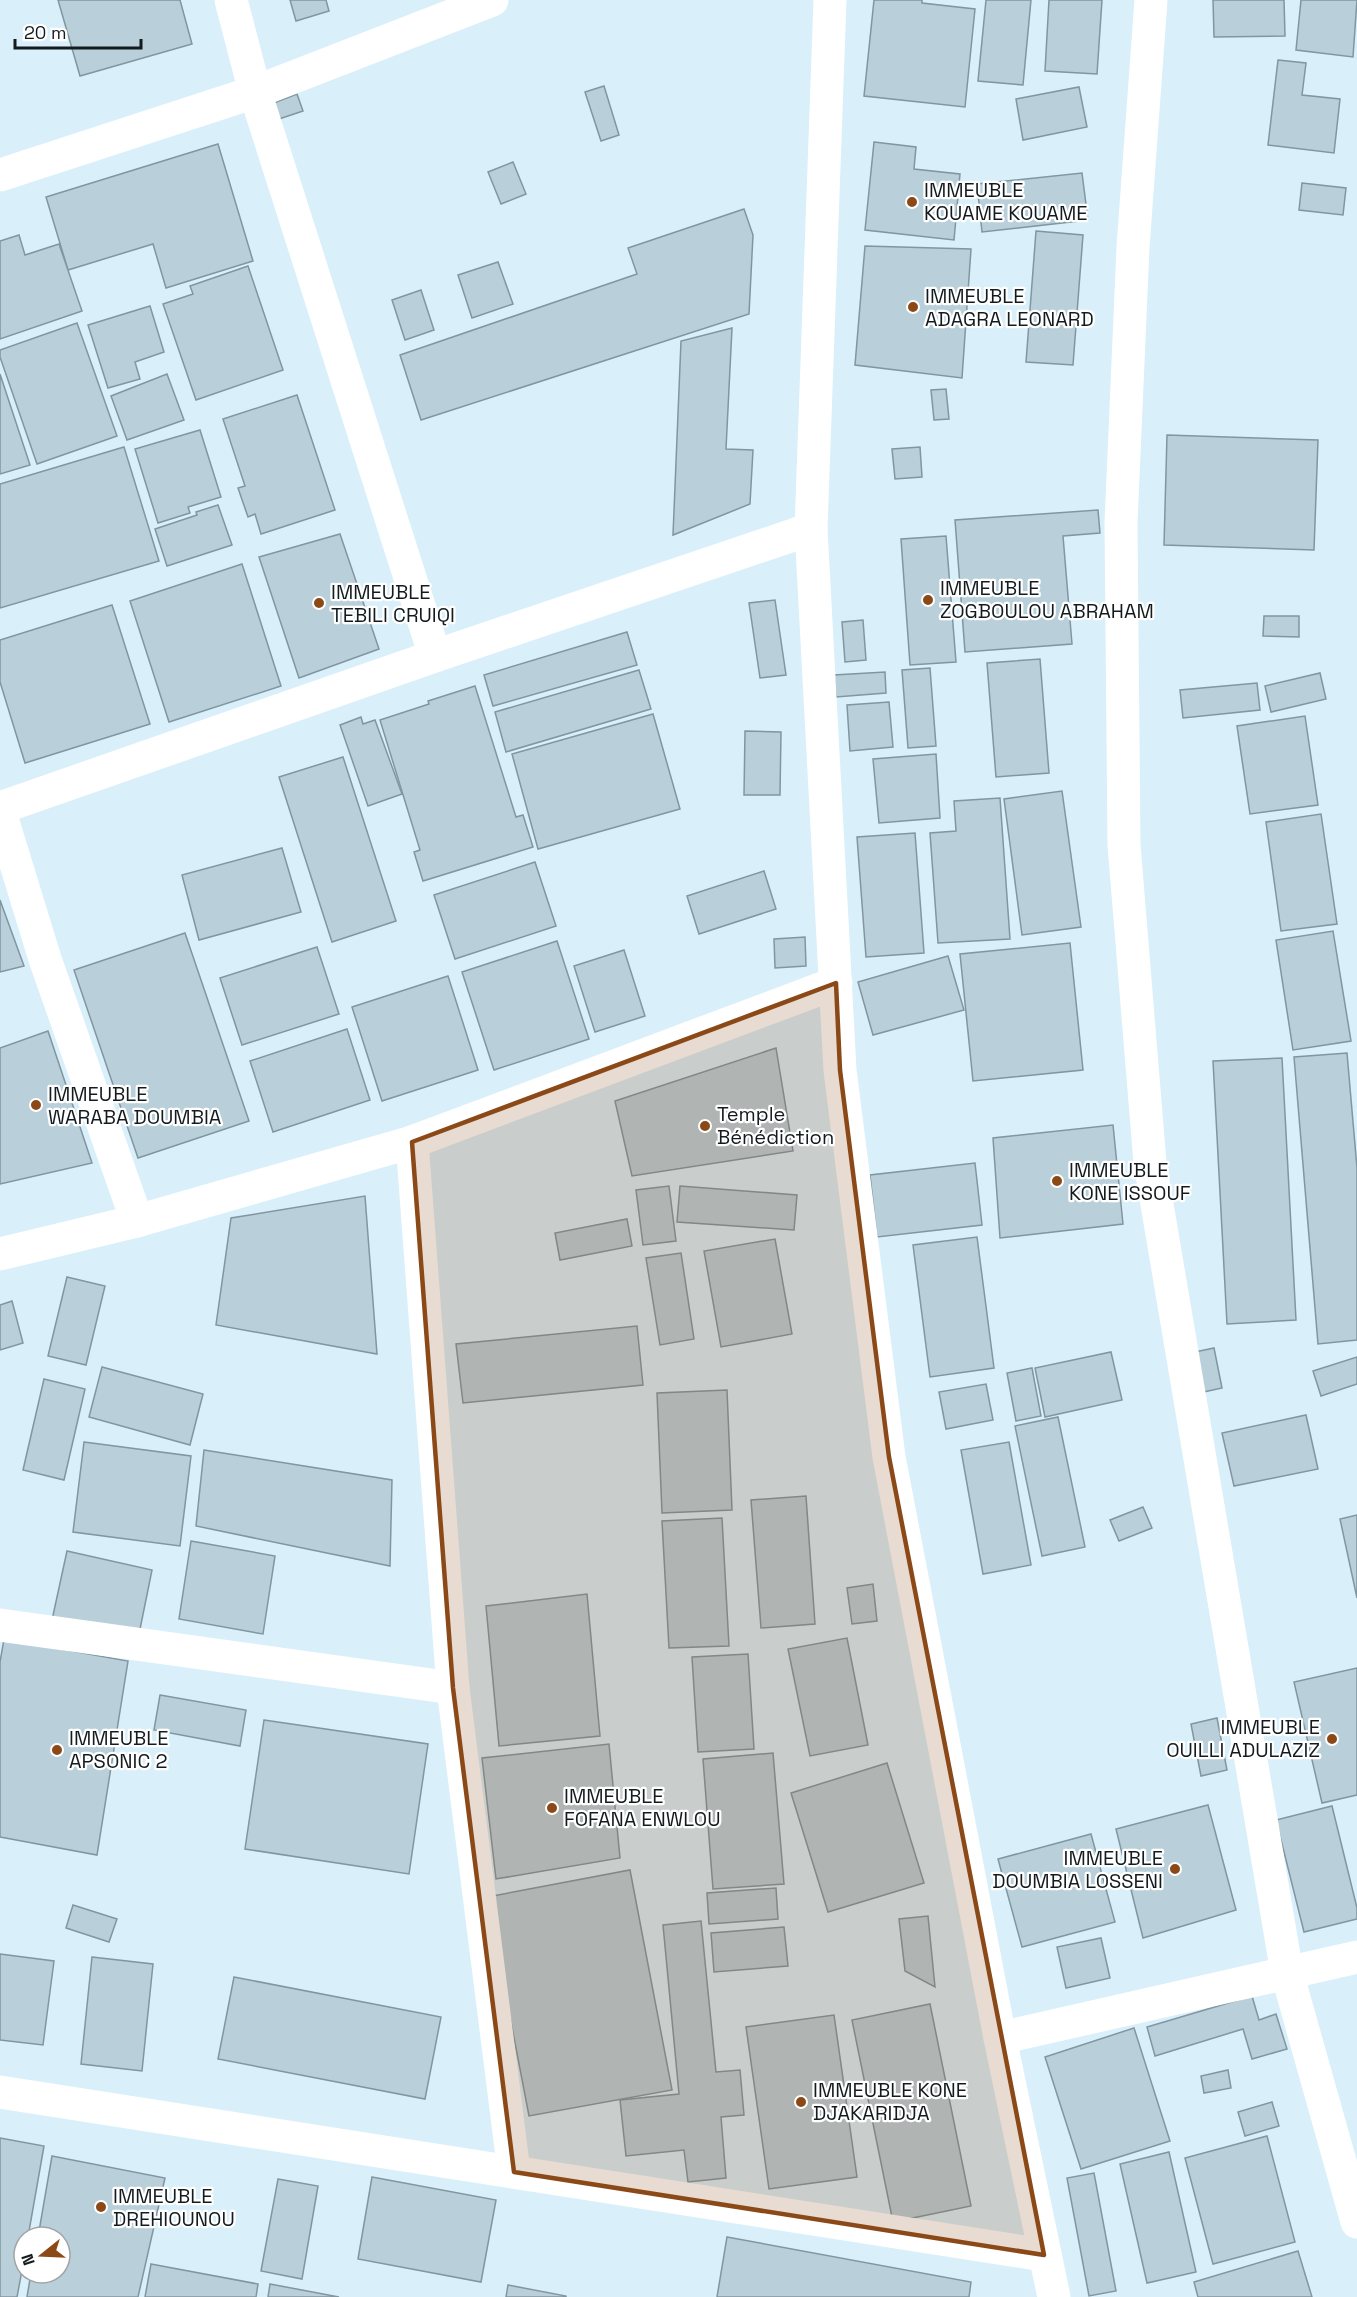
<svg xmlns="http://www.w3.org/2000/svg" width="1357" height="2297" font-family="'Space Grotesk',sans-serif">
<rect width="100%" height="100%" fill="#d9effa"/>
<g fill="#b9cfda" stroke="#8196a0" stroke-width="1.5">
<path d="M58,0h122l12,44 -112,32z"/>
<path d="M290,0h36l3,11 -33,10z"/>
<path d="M874,0h48v3l53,6 -10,98 -101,-11z"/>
<path d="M986,0h45l-8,85 -45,-4z"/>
<path d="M1049,0h53l-5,74 -52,-3z"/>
<path d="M1213,0h71l1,36 -71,1z"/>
<path d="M1301,0h56l-4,57 -57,-7z"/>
<path d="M1278,60l28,3 -4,32 38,4 -6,54 -66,-8z"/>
<path d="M604,86l15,49 -18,6 -16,-49z"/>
<path d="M1079,87l8,40 -64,13 -7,-41z"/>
<path d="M297,94l6,17 -27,9 -5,-16z"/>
<path d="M874,142l42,5 -2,22 46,5 -6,66 -89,-10z"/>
<path d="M218,144l35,117 -87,27 -13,-44 -85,26 -22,-73z"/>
<path d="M513,162l13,32 -25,10 -13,-32z"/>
<path d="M1082,173l6,47 -106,12 -5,-48z"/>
<path d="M1302,183l44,5 -3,27 -44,-5z"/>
<path d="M744,209l9,26 -4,79 -328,106 -21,-65 237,-81 -9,-26z"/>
<path d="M1036,231l47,4 -10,130 -47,-3z"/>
<path d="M19,235l6,20 34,-11 23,67 -82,28v-98z"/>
<path d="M865,246l106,3 -9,129 -107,-13z"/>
<path d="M498,262l15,42 -41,14 -14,-43z"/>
<path d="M248,266l35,104 -87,30 -33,-96 30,-10 -3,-8z"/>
<path d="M421,290l13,40 -29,10 -13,-40z"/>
<path d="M150,306l14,46 -29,10 5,17 -32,9 -20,-63z"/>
<path d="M77,323l40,113 -80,28 -37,-107v-7z"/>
<path d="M732,328l-6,121 27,1 -3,54 -77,31 8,-194z"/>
<path d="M0,374l30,91 -30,9z"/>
<path d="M167,374l17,46 -57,20 -16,-44z"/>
<path d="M946,389l3,30 -15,1 -3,-30z"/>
<path d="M297,395l38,115 -74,24 -6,-20 -7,3 -10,-29 7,-2 -22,-67z"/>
<path d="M200,430l21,67 -33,10 2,6 -32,10 -23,-74z"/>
<path d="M1167,435l151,5 -4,110 -150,-5z"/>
<path d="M124,447l35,114 -159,47v-124z"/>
<path d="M920,447l2,30 -27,2 -3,-30z"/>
<path d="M218,505l14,40 -65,21 -12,-37 42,-14 -1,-3z"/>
<path d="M1098,510l2,23 -37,3 9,108 -107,8 -10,-132z"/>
<path d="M340,534l39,115 -80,29 -40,-121z"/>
<path d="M946,536l10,126 -46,3 -9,-126z"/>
<path d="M242,564l39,122 -112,36 -39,-121z"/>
<path d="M775,600l11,75 -26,3 -11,-75z"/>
<path d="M112,605l38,119 -125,39 -25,-81v-42z"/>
<path d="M1264,616h35v21l-36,-1z"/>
<path d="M863,620l3,40 -21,2 -3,-40z"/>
<path d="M627,632l10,33 -144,41 -9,-31z"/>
<path d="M1040,659l9,114 -53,4 -9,-114z"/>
<path d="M930,668l6,78 -28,2 -6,-78z"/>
<path d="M639,670l12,39 -145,43 -11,-40z"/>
<path d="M885,672l1,21 -50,4 -2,-22z"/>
<path d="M1320,673l6,26 -55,13 -6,-26z"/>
<path d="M1257,683l3,27 -77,8 -3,-28z"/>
<path d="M475,686l41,131 7,-2 10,32 -110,34 -9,-29 6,-2 -40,-130 49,-16 -1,-3z"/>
<path d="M889,702l4,45 -43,4 -3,-46z"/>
<path d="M653,714l27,95 -142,40 -26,-95z"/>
<path d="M1305,716l13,89 -68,9 -13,-88z"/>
<path d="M361,717l2,7 12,-4 27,74 -34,12 -28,-81z"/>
<path d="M745,731l36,1 -1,63h-36z"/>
<path d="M936,754l4,64 -61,5 -6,-64z"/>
<path d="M343,757l53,164 -64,21 -53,-165z"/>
<path d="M1062,791l19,136 -59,8 -18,-136z"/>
<path d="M1000,798l10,141 -72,4 -8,-110 26,-2 -2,-30z"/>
<path d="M1321,814l16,110 -56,7 -15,-109z"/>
<path d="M915,833l9,120 -58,4 -9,-120z"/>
<path d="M282,848l19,64 -102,28 -17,-65z"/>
<path d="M535,862l21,64 -101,33 -21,-64z"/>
<path d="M764,871l12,38 -77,25 -12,-38z"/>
<path d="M0,900l24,66 -24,6z"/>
<path d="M1333,931l18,110 -58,9 -17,-110z"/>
<path d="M185,933l64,188 -111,37 -64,-188z"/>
<path d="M805,937l1,29 -31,2 -1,-29z"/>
<path d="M557,941l32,98 -95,31 -32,-98z"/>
<path d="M1070,943l13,127 -110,11 -13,-127z"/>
<path d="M317,947l22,67 -97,31 -22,-67z"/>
<path d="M624,950l21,66 -50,16 -21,-66z"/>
<path d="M948,956l16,54 -91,25 -15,-53z"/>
<path d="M448,976l30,94 -96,31 -30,-94z"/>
<path d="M347,1029l23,71 -97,32 -23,-71z"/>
<path d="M48,1031l44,132 -92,21v-136z"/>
<path d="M776,1048l17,103 -161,25 -17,-75z"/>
<path d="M1347,1053l10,115v172l-39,4 -24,-287z"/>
<path d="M1282,1058l14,262 -69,4 -14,-263z"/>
<path d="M1113,1125l10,99 -123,14 -7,-100z"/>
<path d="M975,1163l7,62 -105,12 -7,-62z"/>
<path d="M669,1186l7,55 -33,4 -7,-55z"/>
<path d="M680,1186l117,9 -3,35 -117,-8z"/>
<path d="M365,1196l12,158 -161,-29 15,-107z"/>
<path d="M627,1219l5,27 -72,14 -5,-27z"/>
<path d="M977,1237l17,131 -64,9 -17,-132z"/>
<path d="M775,1239l17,95 -71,13 -17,-96z"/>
<path d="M681,1253l13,86 -34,6 -14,-87z"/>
<path d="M67,1277l38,9 -19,79 -38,-9z"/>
<path d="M12,1301l11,42 -23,7v-45z"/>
<path d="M637,1326l6,59 -180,18 -7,-59z"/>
<path d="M1214,1348l8,40 -23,5 -9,-40z"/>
<path d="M1111,1352l11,48 -77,17 -10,-49z"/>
<path d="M1357,1357v27l-36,12 -8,-25z"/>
<path d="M102,1367l101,27 -13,51 -101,-28z"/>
<path d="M1032,1368l9,48 -25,5 -9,-48z"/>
<path d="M44,1379l41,10 -21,91 -41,-10z"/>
<path d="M986,1384l7,36 -47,9 -7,-37z"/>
<path d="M727,1390l5,120 -70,3 -5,-120z"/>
<path d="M1306,1415l12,54 -84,17 -12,-53z"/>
<path d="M1058,1417l27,130 -43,9 -27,-130z"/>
<path d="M84,1442l107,14 -11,90 -107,-14z"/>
<path d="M1009,1442l22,123 -48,9 -22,-124z"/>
<path d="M204,1450l188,30 -2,86 -194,-40z"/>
<path d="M806,1496l9,128 -54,4 -10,-128z"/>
<path d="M1143,1507l9,21 -33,13 -9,-21z"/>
<path d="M1357,1515v83l-17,-79z"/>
<path d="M722,1518l7,128 -60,2 -7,-127z"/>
<path d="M191,1541l84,15 -12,78 -84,-15z"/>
<path d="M67,1551l85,19 -14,69 -86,-19z"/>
<path d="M873,1584l4,37 -25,3 -5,-36z"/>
<path d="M587,1594l13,142 -101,10 -13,-140z"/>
<path d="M847,1638l21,107 -58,11 -22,-107z"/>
<path d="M4,1639l124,22 -31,194 -97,-18v-175z"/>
<path d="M748,1654l6,95 -56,3 -6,-95z"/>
<path d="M1357,1668v127l-35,8 -28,-121z"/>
<path d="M160,1695l86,15 -6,36 -86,-16z"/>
<path d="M1217,1718l10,52 -26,6 -10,-52z"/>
<path d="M264,1720l164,24 -19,130 -164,-25z"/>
<path d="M609,1744l11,114 -124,21 -14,-121z"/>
<path d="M773,1753l11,131 -71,5 -10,-130z"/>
<path d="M887,1763l37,120 -96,29 -37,-119z"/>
<path d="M1208,1805l28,105 -93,28 -27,-109z"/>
<path d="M1332,1806l25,102v11l-53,13 -28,-112z"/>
<path d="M1091,1834l24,88 -93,25 -24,-88z"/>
<path d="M630,1870l42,220 -143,26 -42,-219z"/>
<path d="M776,1888l2,31 -69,5 -2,-31z"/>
<path d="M73,1905l44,14 -8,23 -43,-14z"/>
<path d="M928,1916l7,71 -30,-16 -6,-52z"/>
<path d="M701,1921l15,151 24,-2 4,45 -23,2 5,61 -38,4 -4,-32 -58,6 -6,-56 59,-6 -16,-169z"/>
<path d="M784,1927l4,39 -74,6 -3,-39z"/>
<path d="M1101,1938l9,40 -44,10 -9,-41z"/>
<path d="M0,1954l54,7 -11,84 -43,-5z"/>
<path d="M92,1957l61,7 -11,107 -61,-7z"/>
<path d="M234,1977l207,40 -16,82 -207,-40z"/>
<path d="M1252,1996l7,24 17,-6 11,35 -35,10 -9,-30 -88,27 -8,-29z"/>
<path d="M930,2004l41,202 -78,16 -41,-202z"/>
<path d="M834,2015l23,162 -88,12 -23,-162z"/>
<path d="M1134,2028l36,113 -89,28 -36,-112z"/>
<path d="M1228,2070l3,18 -27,5 -3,-17z"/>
<path d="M1272,2102l7,24 -34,10 -7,-24z"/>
<path d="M1267,2136l28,106 -82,22 -28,-106z"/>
<path d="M0,2138l44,8 -16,91h-4v23l-7,37h-17z"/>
<path d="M1169,2152l27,120 -49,11 -27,-119z"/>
<path d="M52,2156l113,22 -27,119h-111l4,-24h29v-36h-22z"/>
<path d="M1094,2173l22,118 -27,5 -22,-118z"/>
<path d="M372,2177l124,23 -15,82 -123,-23z"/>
<path d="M278,2179l40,7 -16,93 -41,-8z"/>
<path d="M727,2237l244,45 -2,15h-252z"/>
<path d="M1298,2251l14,46h-114l-4,-15z"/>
<path d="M151,2264l107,20 -2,13h-111z"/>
<path d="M270,2284l69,13h-71z"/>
<path d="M508,2285l58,11v1h-60z"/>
</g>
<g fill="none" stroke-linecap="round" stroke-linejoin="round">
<g stroke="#fff" stroke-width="33">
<path d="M231,0l24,92 180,564"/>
<path d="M830,0l-19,529 29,541 49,387 111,581 54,259"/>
<path d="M1151,0l-18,247 -12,276 3,322 26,318 137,810 70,249"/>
<path d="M0,175l255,-83 237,-92"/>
<path d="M0,808l435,-152 376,-127"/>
<path d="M0,812l45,147 92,262 -137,33"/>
<path d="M412,1142l41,546 61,484"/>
<path d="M137,1221l275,-79 424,-159"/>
<path d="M0,1625l453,63"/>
<path d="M1000,2038l357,-81"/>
<path d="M0,2092l1044,163"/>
</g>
</g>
<path fill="#8b4918" fill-opacity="0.2" stroke="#8b4918" stroke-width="4.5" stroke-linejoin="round" d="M836,983l4,87 49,387 155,798 -530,-83 -61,-484 -41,-546z"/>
<g fill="#8b4918" stroke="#fff" stroke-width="2">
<circle cx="912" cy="202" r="6"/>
<circle cx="913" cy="307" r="6"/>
<circle cx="928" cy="600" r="6"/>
<circle cx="319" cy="603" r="6"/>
<circle cx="36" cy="1105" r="6"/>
<circle cx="705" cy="1126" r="6"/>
<circle cx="1057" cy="1181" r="6"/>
<circle cx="1332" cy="1739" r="6"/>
<circle cx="57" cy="1750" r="6"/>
<circle cx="552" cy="1808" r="6"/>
<circle cx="1175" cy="1869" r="6"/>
<circle cx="801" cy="2102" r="6"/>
<circle cx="101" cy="2207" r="6"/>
</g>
<g text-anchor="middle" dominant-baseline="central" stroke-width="4.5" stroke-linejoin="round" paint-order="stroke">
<g font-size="20" fill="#131b1e" stroke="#fff" text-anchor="start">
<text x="924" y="190">IMMEUBLE<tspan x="924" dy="23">KOUAME KOUAME</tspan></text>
<text x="925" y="296">IMMEUBLE<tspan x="925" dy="23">ADAGRA LEONARD</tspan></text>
<text x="940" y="588">IMMEUBLE<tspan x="940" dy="23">ZOGBOULOU ABRAHAM</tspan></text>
<text x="331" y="592">IMMEUBLE<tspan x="331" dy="23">TEBILI CRUIQI</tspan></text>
<text x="48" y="1094">IMMEUBLE<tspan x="48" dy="23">WARABA DOUMBIA</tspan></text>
<text x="717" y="1114">Temple<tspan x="717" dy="23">Bénédiction</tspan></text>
<text x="1069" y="1170">IMMEUBLE<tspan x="1069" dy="23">KONE ISSOUF</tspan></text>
<text x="1320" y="1727" text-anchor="end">IMMEUBLE<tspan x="1320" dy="23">OUILLI ADULAZIZ</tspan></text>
<text x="69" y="1738">IMMEUBLE<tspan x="69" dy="23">APSONIC 2</tspan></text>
<text x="564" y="1796">IMMEUBLE<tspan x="564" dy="23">FOFANA ENWLOU</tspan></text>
<text x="1163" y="1858" text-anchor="end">IMMEUBLE<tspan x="1163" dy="23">DOUMBIA LOSSENI</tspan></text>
<text x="813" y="2090">IMMEUBLE KONE<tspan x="813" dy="23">DJAKARIDJA</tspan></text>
<text x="113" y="2196">IMMEUBLE<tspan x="113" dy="23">DREHIOUNOU</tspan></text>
</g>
</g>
<g transform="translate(42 2255) rotate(252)"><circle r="28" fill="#ffffff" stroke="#a1a4a5" stroke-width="1.5"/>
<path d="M0-4.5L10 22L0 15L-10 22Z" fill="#8b4918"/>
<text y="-9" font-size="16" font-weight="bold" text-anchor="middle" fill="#131b1e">N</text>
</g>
<path d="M15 39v9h126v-9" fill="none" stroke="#131b1e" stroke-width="3"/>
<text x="24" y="39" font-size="18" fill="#131b1e" stroke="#ffffff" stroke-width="4.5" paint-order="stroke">20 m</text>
</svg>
